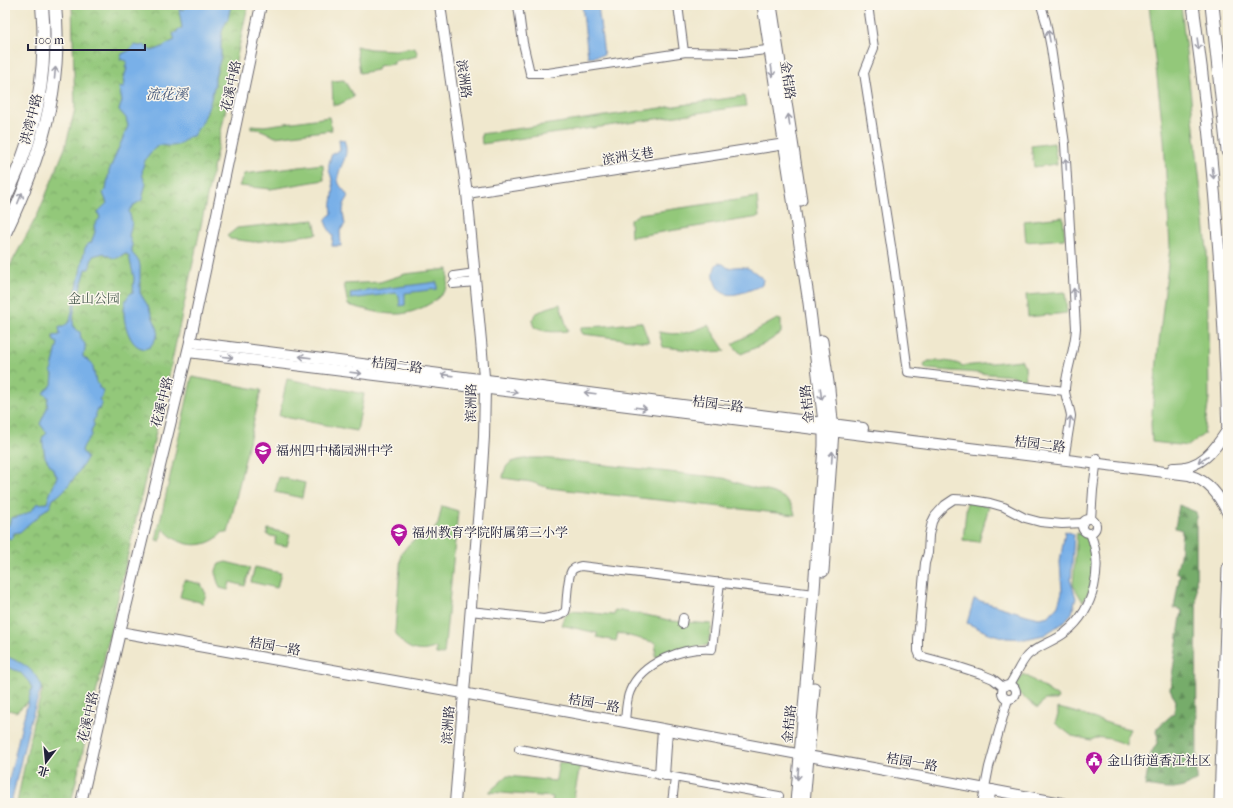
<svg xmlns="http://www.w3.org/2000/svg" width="1233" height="808" font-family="'IM FELL French Canon','Noto Serif SC',serif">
<defs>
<pattern id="forest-firs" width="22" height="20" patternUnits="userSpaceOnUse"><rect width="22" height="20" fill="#76ac6a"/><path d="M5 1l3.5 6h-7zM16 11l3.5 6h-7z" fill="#608c58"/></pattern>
<pattern id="park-crowns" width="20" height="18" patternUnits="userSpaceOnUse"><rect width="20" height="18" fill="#93c87a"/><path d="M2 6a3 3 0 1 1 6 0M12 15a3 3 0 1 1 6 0" fill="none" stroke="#78a265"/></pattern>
</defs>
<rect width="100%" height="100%" fill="#fbf7ec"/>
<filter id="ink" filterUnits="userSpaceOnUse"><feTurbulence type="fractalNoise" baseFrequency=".025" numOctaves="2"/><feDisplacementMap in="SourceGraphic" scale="8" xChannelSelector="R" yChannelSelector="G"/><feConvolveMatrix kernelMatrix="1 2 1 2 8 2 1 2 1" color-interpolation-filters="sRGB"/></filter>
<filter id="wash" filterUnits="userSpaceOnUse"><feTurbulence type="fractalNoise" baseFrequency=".012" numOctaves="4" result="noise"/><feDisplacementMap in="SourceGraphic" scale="16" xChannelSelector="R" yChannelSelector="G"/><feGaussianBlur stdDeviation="0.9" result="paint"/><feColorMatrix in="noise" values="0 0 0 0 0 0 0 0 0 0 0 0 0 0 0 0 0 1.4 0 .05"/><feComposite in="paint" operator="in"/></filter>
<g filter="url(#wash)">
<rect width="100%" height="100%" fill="#f0e8ce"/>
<g fill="#93c87a" stroke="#5a755a">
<path d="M1149,5h32l26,244 2,149 -5,36 -16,12 -36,-4 -1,-19 7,-72 12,-104 -6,-107z"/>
<path d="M356,46l14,3 26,1 19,-3 3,9 -24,5v3l-16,2 -1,4 -17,3z"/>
<path d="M344,80l10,17 -16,8h-5l-1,-24z"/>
<path d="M744,96l2,10 -264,38 -1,-10z"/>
<path d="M329,117l3,13 -57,7c-8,-4 -14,-9 -24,-8v-4l13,1z"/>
<path d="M1054,143l3,21 -23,3 -3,-21z"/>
<path d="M323,164l1,16 -53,9 -32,-3 5,-12z"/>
<path d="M757,197l2,20 -128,20 -1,-17 9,-6z"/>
<path d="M1063,217l2,22 -39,3 -2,-21z"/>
<path d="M314,220l3,14 -63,8 -24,-3 -3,-3 10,-8z"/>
<path d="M448,269c0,7 1,15 -3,21 -8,13 -31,23 -45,24 -17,1 -36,-5 -52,-9l-4,-21 36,-2 25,-8z"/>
<path d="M1065,292l2,21 -39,4 -2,-22z"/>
<path d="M560,304l8,27c-12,1 -24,2 -34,-4l-2,-6 3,-7 12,-6z"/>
<path d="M777,319l4,1v13l-15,10 -25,11 -9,-10z"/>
<path d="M639,322l3,1 7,19 -66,-8 -2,-3v-4l25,-1z"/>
<path d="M708,325l17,26 -17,1 -45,-5 -4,-15c21,4 30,1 49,-7z"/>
<path d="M1021,360l4,6 1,17 -9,-1 -2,-6 -89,-7 -2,-4 4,-4c12,0 24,-1 35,5z"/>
<path d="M192,377l69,13 -33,143 -5,-1c-16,19 -45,16 -60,-4l-3,13 -4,-1z"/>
<path d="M287,379l77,15 -7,37 -78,-15z"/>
<path d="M530,458h12l182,20c9,3 18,7 27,9 18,5 41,7 44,28l-246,-27 -18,-6 -28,-4c2,-18 11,-17 27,-20z"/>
<path d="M279,477l26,6 -3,15 -27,-6z"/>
<path d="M967,501l22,5 -10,36 -16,-2z"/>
<path d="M442,506l16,5 -14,143h-8v-7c-17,8 -34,2 -41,-16l6,-77 8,-10 5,-4 13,-4 6,-5 5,-7z"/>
<path d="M268,529l22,5 -3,12 -12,-2 1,-7 -9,-2z"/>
<path d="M1077,533l10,3 6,11 -1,31 -3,13 -6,11 -10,-17z"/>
<path d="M226,562l24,6 -5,18 -15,-4 -2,8 -8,-2c-3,-9 -7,-15 -1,-24z"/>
<path d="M255,567l26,6 -4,15 -26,-6z"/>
<path d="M184,580l17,4 5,10 -3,9 -23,-6z"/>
<path d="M615,610l41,7 16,4 40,3 -4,21 -38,7 -15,5 1,-14 -38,-10 -2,8 -19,-4v-4l-36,-8 3,-8 7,-6 43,4z"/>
<path d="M1024,674l34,23 -1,3h-13l-6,8 -20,-15v-4l-3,-4z"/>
<path d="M1058,708c25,5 47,16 72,21l-3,6v10c-11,-4 -26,-11 -36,-5l-19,-4 -17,-13 3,-8z"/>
<path d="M559,762l21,3 -7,38h-21l1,-6 -64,-5 18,-16 48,5 1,-2z"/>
</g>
<path fill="url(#forest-firs)" stroke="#4c6752" d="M1179,505l17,7 1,268c-20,13 -30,9 -52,6l6,-33 6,-10 1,-6 -2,-5 1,-4 17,-15 2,-12 -6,-12 12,-79 -8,-2 6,-34 -4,-2 4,-16 2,-26 -7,-2z"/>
<path fill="url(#park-crowns)" stroke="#5a755a" d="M72,5h176l-79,370 -98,428h-54l16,-81 10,-33 -27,23 -11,-3v-434l33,-61 14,-34 13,-32 10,-39z"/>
<g fill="#79b0e8" stroke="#4e6992">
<path d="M186,5h45l-3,14 -5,9 -2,9v20l-6,20v6l-5,20 -7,18 -10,15 -5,1c-11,10 -13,10 -28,8 -12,6 -24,25 -14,38l-4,17 -8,5 -5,6 3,12 -3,13 3,8v9l7,8 1,5v27l8,13 10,24 -1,6 -3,5 -4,6 -6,2c-3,-1 -8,-3 -10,-6 -10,-11 -16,-44 -1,-51l1,-14 -5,-22 -2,-2h-4c-6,7 -12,4 -19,-1l-11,3c-2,4 -2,8 -4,13h-3c-4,17 -16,42 -12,59l6,4 1,7 4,5v7l-2,3v3l9,6 4,19 3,3v3l4,2 -1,6 -3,3 3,5 -2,5 -4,1v7l-1,1 -2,3 1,4 -3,7 1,2c-4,6 -9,11 -10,17l5,7c-6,11 -23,36 -34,41l-3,8 -8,5 -6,7 -4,2 -12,11 -6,1 -1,5 -3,1 -5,-3v-9l4,-2 2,-7c8,-1 22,-5 25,-14l11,-1c2,-9 7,-17 10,-27l-12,-19 -3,-19 5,-5 -7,-9 7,-16 1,-11 -5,-4 9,-8 1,-11 -2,-2 7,-29 -4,-2 -1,-5 7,-1 -1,-8h4l7,-6 15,-73 3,-4 3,-1 4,-11 -1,-7 6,-7 -2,-6 9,-9 -4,-10 3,-3 3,-19 19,-45 -2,-8 -7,-8 3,-9 -3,-14 4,1 2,-6 -2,-1 4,-13h-2l2,-7 -7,-2 2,-5 8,-4 4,-5 6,1 4,-1 7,6c10,-2 15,-7 24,-11l-2,-6 9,-6 -3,-19 5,1z"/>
<path d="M582,5h16l6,50 -16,2z"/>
<path d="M339,139l5,1c7,19 -6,24 -6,40 1,8 9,11 10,18 -7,9 -5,16 -3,26l-5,7 1,15h-9l1,-10c-5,-9 -13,-16 -1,-22 -2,-10 3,-20 1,-29 -2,-16 -8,-13 -1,-31l8,-4z"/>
<path d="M718,263l5,1 5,4c18,-3 21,-1 35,11l-1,6c-9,4 -27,12 -36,9 -12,-3 -16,-24 -8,-31z"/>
<path d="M437,282v7l-32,4v12l-5,1 -1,-10 -3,-3 -45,6 -1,-6z"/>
<path d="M1065,531l9,3 -3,48 5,16 -4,15 -8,9 -20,13 -19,4 -19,-1 -18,-5 -21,-10 7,-24 53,16 12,3 10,-2 9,-11 4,-13 -2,-30z"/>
<path d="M5,656c20,8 26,11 37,30l-12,36 -19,81h-6v-6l18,-77 9,-32 -3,-6 -9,-10 -15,-6z"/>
</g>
</g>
<g filter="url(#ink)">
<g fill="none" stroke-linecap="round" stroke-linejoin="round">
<g stroke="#6a676e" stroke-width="10">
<g id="minor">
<path d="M518,5l5,38 7,30h18l138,-21 54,1 35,-4"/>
<path d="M678,5l6,47"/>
<path d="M868,5l6,43 -10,25 30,192 14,107 157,19"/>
<path d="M1041,5l5,17 5,26 14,96 11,184c-1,21 -9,40 -11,60 -1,7 5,19 6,28l-7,44"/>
<path d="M454,276l21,-3"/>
<path d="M453,284l23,-2"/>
<path d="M1091,519l2,-29 4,-32"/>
<circle cx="1089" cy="526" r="7"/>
<path d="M470,611l74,8 14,-3 7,-4 1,-3c1,-9 1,-32 6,-39 3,-3 6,-3 9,-4l233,28"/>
<path d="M682,624l1,-6"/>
<path d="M1010,684c6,-9 10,-20 17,-28 11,-11 27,-14 39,-24 29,-23 38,-66 24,-99"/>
<circle cx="1009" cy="692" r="7"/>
<path d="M1003,687l-10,-8 -12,-5 -31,-10 -30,-8 -2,-5v-12l6,-66 1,-10 3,-10 1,-18 3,-13 3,-6 10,-11 9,-6 18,1 18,3 14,4 21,11 15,4 22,2 21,-1"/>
<path d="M625,722c1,-10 1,-22 5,-31 12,-29 53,-44 82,-42l8,-67"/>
<path d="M519,749l260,47"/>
<path d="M659,775l3,-46"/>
<path d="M665,776l3,-46"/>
<path d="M672,803l3,-25"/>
<path d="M982,803l7,-36 19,-68"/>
<path d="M989,803l3,-14"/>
</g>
</g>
<g stroke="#6a676e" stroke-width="12">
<g id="tertiary">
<path d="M440,5l27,188 14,148 4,48 -1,48 -3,46 -26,320"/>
<path d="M467,193l325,-50"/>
<path d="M190,342l673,86"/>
<path d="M188,352l1001,123c20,6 30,20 39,39"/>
<path d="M1173,468c28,1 41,-17 55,-39"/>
<path d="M120,632l505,90 437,81"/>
<path d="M81,803l39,-171 70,-290 71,-337"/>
</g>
</g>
<g stroke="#6a676e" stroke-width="13">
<g id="secondary">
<path d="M763,5l46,298 15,119v24l-10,144 -18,213"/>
<path d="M771,5l30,195"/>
<path d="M1193,5c20,142 31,285 35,428"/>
<path d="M822,341l7,48 4,42 -10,140"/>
<path d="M804,803l10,-115"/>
<path d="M1220,803l8,-235"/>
</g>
</g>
<g stroke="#6a676e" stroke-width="14">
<g id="primary">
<path d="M5,199c5,-12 11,-24 16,-37 19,-50 26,-103 21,-157"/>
<path d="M5,233c35,-74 58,-145 50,-228"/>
</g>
</g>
<g stroke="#6a676e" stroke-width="15">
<path id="trunk" d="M1212,5l16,146"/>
</g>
<use href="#minor" stroke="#fff" stroke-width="8"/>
<use href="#tertiary" stroke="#fff" stroke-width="10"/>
<use href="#secondary" stroke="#fff" stroke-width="11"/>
<use href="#primary" stroke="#fff" stroke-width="12"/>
<use href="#trunk" stroke="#fff" stroke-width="13"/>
</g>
<defs><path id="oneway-shaft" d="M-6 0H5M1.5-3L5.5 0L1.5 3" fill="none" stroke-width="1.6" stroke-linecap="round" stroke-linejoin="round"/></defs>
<g stroke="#9c9ca7">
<use href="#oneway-shaft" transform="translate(1049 36) rotate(-101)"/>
<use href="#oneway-shaft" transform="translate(1198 44) rotate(82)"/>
<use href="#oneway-shaft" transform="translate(772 71) rotate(82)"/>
<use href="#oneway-shaft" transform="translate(55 73) rotate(-85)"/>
<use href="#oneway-shaft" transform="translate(789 120) rotate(-98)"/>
<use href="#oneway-shaft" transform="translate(1066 164) rotate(-93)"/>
<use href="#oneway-shaft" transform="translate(1213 173) rotate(84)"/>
<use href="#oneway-shaft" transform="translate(20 198) rotate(-68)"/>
<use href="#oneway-shaft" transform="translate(1074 294) rotate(-93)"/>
<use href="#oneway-shaft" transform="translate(227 357) rotate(7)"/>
<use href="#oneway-shaft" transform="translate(305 357) rotate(-173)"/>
<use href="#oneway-shaft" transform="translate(356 373) rotate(7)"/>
<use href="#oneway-shaft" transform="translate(447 375) rotate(-173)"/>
<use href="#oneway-shaft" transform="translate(512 392) rotate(7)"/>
<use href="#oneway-shaft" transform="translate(590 393) rotate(-173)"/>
<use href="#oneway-shaft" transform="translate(821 394) rotate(83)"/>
<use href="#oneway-shaft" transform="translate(641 408) rotate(7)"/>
<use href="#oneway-shaft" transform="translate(1070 422) rotate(-84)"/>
<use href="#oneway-shaft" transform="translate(832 457) rotate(-86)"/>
<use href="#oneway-shaft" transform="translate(1203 459) rotate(147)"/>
<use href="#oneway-shaft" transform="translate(798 774) rotate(95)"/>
</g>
</g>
<defs>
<g id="school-pin" transform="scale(0.9)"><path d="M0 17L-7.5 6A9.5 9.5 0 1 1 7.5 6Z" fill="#b5179e" stroke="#fbf7ec"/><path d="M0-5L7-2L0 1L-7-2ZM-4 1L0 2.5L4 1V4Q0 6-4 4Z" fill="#fff"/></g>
<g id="civic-pin" transform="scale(0.9)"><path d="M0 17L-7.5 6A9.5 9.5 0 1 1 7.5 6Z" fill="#b5179e" stroke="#fbf7ec"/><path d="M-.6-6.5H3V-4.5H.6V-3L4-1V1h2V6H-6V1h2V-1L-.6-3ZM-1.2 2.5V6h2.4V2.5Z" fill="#fff"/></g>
</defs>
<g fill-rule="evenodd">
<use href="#school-pin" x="263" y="450"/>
<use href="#school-pin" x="399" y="532"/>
<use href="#civic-pin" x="1094" y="760"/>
</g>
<g text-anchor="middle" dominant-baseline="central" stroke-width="3" stroke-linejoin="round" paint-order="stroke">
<g font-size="13" fill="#22223b" stroke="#fbf7ec">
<text transform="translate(464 79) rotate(82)">滨洲路</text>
<text transform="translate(788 80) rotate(82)">金桔路</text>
<text transform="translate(231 86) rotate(-78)">花溪中路</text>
<text transform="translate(31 119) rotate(-76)">洪湾中路</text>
<text transform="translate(628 156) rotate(-9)">滨洲支巷</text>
<text transform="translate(397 365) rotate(7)">桔园二路</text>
<text transform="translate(162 402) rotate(-76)">花溪中路</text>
<text transform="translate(471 403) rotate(-89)">滨洲路</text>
<text transform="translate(718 404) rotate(7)">桔园二路</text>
<text transform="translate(807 404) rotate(-96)">金桔路</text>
<text transform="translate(1040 444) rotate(7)">桔园二路</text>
<text transform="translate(275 646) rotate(10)">桔园一路</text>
<text transform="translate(594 703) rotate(10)">桔园一路</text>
<text transform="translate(88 717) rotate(-77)">花溪中路</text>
<text transform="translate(789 724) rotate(-84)">金桔路</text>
<text transform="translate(448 725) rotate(-86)">滨洲路</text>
<text transform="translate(912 762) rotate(10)">桔园一路</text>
</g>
<g font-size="13" fill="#4a5c51" stroke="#fbf7ec">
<text x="94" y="298">金山公园</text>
</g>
<g font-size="13" fill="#22223b" stroke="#fbf7ec" text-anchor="start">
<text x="276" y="450">福州四中橘园洲中学</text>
<text x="412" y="532">福州教育学院附属第三小学</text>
<text x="1107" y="760">金山街道香江社区</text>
</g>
<g font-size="14" font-style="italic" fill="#405478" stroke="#fbf7ec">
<text x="167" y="94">流花溪</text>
</g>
</g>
<rect width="1233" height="808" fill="none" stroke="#fbf7ec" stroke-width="20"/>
<g transform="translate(46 762) rotate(196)" stroke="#fbf7ec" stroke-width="3" paint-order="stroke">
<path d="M0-3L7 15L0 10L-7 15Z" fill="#22223b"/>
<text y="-6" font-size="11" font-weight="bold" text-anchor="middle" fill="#22223b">北</text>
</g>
<path d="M28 44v6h117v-6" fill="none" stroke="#22223b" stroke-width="2"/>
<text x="34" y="44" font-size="12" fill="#22223b" stroke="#fbf7ec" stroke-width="3" paint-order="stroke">100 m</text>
</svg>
